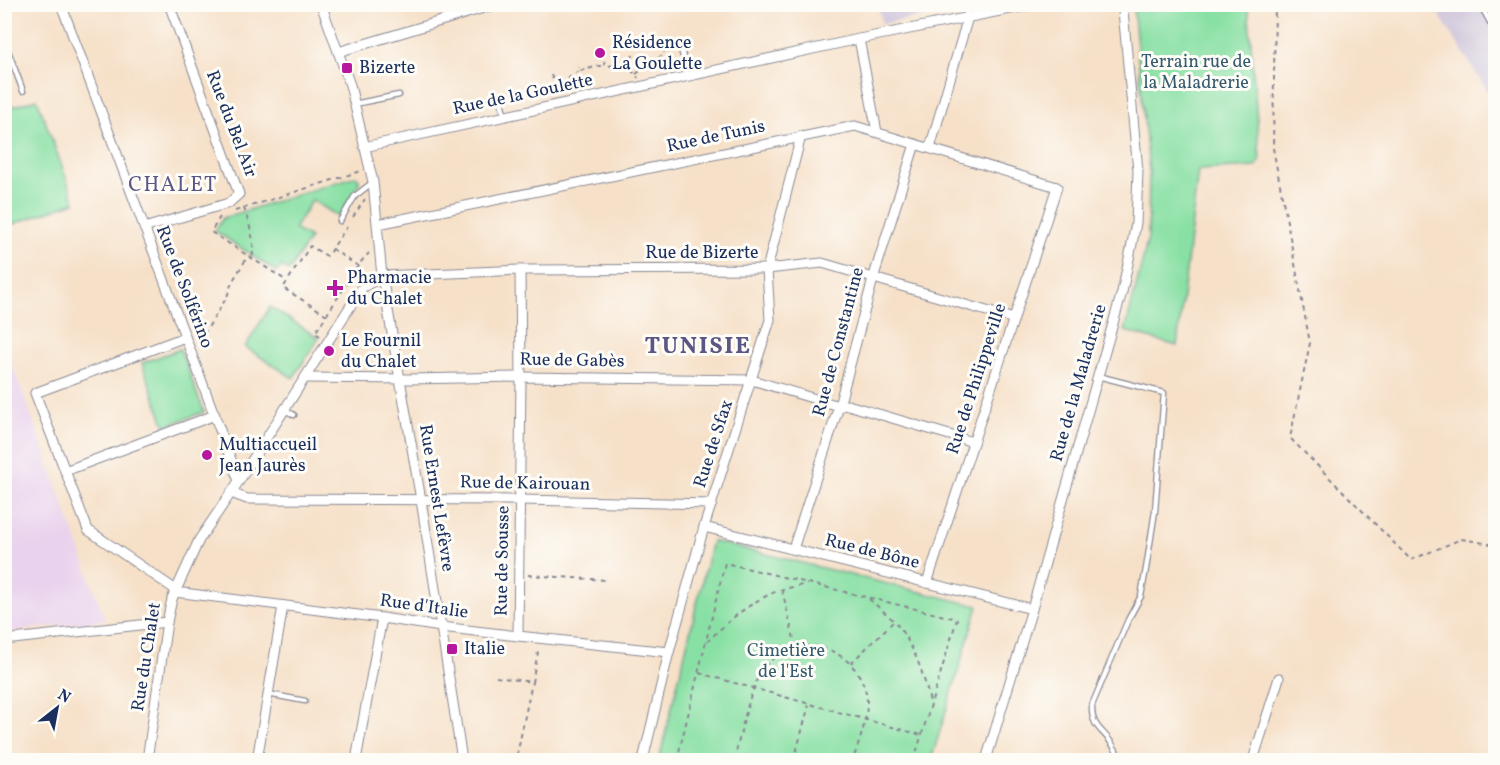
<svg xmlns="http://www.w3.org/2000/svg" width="1500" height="765" font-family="Vollkorn,serif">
<rect width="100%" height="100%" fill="#fdfcf7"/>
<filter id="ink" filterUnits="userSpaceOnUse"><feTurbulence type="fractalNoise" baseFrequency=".0167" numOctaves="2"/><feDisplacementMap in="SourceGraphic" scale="12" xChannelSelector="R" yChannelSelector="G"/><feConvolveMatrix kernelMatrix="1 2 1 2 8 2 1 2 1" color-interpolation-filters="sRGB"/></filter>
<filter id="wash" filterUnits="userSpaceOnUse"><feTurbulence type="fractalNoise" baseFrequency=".008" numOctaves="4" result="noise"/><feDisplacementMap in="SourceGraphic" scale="24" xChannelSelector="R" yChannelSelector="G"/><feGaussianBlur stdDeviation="1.35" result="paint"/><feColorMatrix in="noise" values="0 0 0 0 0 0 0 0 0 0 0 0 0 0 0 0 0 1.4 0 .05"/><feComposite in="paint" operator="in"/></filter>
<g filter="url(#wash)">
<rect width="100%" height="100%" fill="#f6e0c8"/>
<path fill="#e9d2ed" d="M4,342l57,155 44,123 -100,12z"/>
<g fill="#c9bfd7">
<path d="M878,4l105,1 -101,19z"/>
<path d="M1433,5h62v98z"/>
</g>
<g fill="#89e0a4" stroke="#528881" stroke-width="1.5">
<path d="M1133,5h115l12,155 -4,7 -58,3 -21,176 -52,-15 23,-93 1,-67z"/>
<path d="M37,99l38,103 -70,25v-118z"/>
<path d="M356,176l3,3v4l-20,34 -27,-17 -18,29 16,9 -21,33 -8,-5 -4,6 -62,-41 8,-13z"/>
<path d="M270,307l49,31 -26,40 -48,-31z"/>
<path d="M180,349l24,63 -39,14 -23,-63z"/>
<path d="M712,541l266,65 -47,154h-272z"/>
</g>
</g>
<g filter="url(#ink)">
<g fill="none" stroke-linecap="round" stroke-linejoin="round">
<g stroke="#888893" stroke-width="7">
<g id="service">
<path d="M964,4l3,12"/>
<path d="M1480,4l16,29"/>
<path d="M4,40l19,51"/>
<path d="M681,49l7,27"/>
<path d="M501,102l4,14"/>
<path d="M354,104l45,-9"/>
<path d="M340,221l15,-25 18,-14"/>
<path d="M1098,376l66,17 -9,118 -9,58 -5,27 -13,24 -36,85c-1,24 12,24 22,42 3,4 4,9 6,13"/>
<path d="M285,410l9,5"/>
<path d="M268,694l37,7"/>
</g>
</g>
<g stroke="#888893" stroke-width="11">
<g id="minor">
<path d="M61,4l178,477"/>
<path d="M321,4l29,81 23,97 9,94 39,224 41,260"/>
<path d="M859,39l18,93"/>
<path d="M338,52l159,-48"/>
<path d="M364,147l495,-108 177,-35"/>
<path d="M930,148l38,-131"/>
<path d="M378,224l477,-98 202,61 -130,396"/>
<path d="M144,228l85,-25 10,-9 -70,-190"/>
<path d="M306,378l102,1 113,-2 231,3 87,26 9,-1 125,37"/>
<path d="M65,471l150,-56"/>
<path d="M231,493l16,6 273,1 192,4"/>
<path d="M704,527l328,82"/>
<path d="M793,549l46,-143 34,-127 42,-135"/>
<path d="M176,590l-88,-60 -53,-137 150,-56"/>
<path d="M175,592l207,26 59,9 77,9 151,16"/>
<path d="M518,636l3,-259 -1,-107"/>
<path d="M4,640l163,-18"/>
<path d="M147,760l20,-138 5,-23 27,-59 40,-59 123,-193 20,-12 138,-6 247,-1 55,-6 192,56"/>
<path d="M257,760l26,-154"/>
<path d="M356,760l26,-142"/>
<path d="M643,760l26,-108 35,-125 66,-207 -3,-51 34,-133"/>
<path d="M986,760l46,-151 66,-233 24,-84 8,-38 6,-31 2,-52 -15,-160 -3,-7"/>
<path d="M1253,760l26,-82"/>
</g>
</g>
<g stroke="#888893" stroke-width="2" stroke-dasharray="4.5 4.5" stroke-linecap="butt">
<path d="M1275,4l-2,144 37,195 -20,95 121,122 50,-21 35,6"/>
<path d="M633,55l-3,10 -2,4 8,5 2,4"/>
<path d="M604,61l1,5 14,-1 9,4"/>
<path d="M580,71l19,-5h6"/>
<path d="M636,74l28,-20v-3"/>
<path d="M551,75l2,5 11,7 2,7"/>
<path d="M564,87c4,-9 7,-13 16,-16l-1,-4"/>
<path d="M244,208c5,17 12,33 8,50"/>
<path d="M235,211l126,-40"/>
<path d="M220,217l-9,15 76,49"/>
<path d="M353,217l12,-18"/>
<path d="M332,249l26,17"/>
<path d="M327,315l-44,-27 27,-42 17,10 20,-29"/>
<path d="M320,336l-5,-3 45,-70 9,-10"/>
<path d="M199,342l28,-45 5,-15 16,-26"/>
<path d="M528,575l78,5"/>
<path d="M782,590l14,57"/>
<path d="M869,599c8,7 17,14 25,22 20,24 29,51 36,81"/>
<path d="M707,642c22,-22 47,-44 77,-53 7,-2 15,-3 23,-5"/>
<path d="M851,663l43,-42"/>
<path d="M699,673l222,62"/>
<path d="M496,677l36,5 7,-35"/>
<path d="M517,755l15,-73"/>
<path d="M677,760l48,-197 232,56 -43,141"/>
<path d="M734,760c6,-22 17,-80 32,-95 27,-28 69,-24 91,7 6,9 10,20 10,30 0,20 -8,40 -14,58"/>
<path d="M794,760l15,-55"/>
</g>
<use href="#service" stroke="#fff" stroke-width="4.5"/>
<use href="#minor" stroke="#fff" stroke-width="9"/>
</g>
</g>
<g fill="#b5179e" stroke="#fdfcf7" stroke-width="2">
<circle cx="600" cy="53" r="6"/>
<rect x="341" y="62" width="12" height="12" rx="3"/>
<path d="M332 279h6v6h6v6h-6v6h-6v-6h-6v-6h6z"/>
<circle cx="329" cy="351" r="6"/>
<circle cx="207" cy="455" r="6"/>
<rect x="446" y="643" width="12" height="12" rx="3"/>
</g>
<g text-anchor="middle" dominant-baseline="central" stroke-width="6" stroke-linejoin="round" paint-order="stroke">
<g font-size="18" fill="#1b2f5e" stroke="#fdfcf7" text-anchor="start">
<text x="612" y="43">Résidence<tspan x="612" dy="21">La Goulette</tspan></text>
<text x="359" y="68">Bizerte</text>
<text x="347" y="278">Pharmacie<tspan x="347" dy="21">du Chalet</tspan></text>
<text x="341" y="341">Le Fournil<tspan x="341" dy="21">du Chalet</tspan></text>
<text x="219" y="445">Multiaccueil<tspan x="219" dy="21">Jean Jaurès</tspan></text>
<text x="464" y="649">Italie</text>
</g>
<g font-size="18" fill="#365b70" stroke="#fdfcf7">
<text x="1196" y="62">Terrain rue de<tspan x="1196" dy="21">la Maladrerie</tspan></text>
<text x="786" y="651">Cimetière<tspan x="786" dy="21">de l'Est</tspan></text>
</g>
<g font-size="18" fill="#1b2f5e" stroke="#fdfcf7">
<text transform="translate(523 95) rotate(-12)">Rue de la Goulette</text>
<text transform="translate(231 124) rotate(69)">Rue du Bel Air</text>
<text transform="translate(716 137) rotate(-12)">Rue de Tunis</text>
<text x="702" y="253">Rue de Bizerte</text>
<text transform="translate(184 287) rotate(69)">Rue de Solférino</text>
<text transform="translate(839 342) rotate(-75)">Rue de Constantine</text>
<text transform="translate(572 361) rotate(1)">Rue de Gabès</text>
<text transform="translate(977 379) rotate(-72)">Rue de Philippeville</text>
<text transform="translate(1079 383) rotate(-74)">Rue de la Maladrerie</text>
<text transform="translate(714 444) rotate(-72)">Rue de Sfax</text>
<text transform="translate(525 484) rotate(1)">Rue de Kairouan</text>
<text transform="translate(436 498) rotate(81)">Rue Ernest Lefèvre</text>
<text transform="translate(872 552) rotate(14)">Rue de Bône</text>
<text transform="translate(503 561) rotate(-89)">Rue de Sousse</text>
<text transform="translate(424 607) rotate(8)">Rue d'Italie</text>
<text transform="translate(147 657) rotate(-81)">Rue du Chalet</text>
</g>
<g font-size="21" letter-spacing="1.5" fill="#5b5685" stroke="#fdfcf7">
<text x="173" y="185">CHALET</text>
</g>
<g font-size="24" font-weight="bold" letter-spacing="1.5" fill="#5b5685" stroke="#fdfcf7">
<text x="698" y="347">TUNISIE</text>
</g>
</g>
<rect width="1500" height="765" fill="none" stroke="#fdfcf7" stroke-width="24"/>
<g transform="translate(57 708) rotate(31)" stroke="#fdfcf7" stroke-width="4.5" paint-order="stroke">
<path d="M0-4.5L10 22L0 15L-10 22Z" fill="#1b2f5e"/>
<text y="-9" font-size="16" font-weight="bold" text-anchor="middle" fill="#1b2f5e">N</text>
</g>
</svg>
